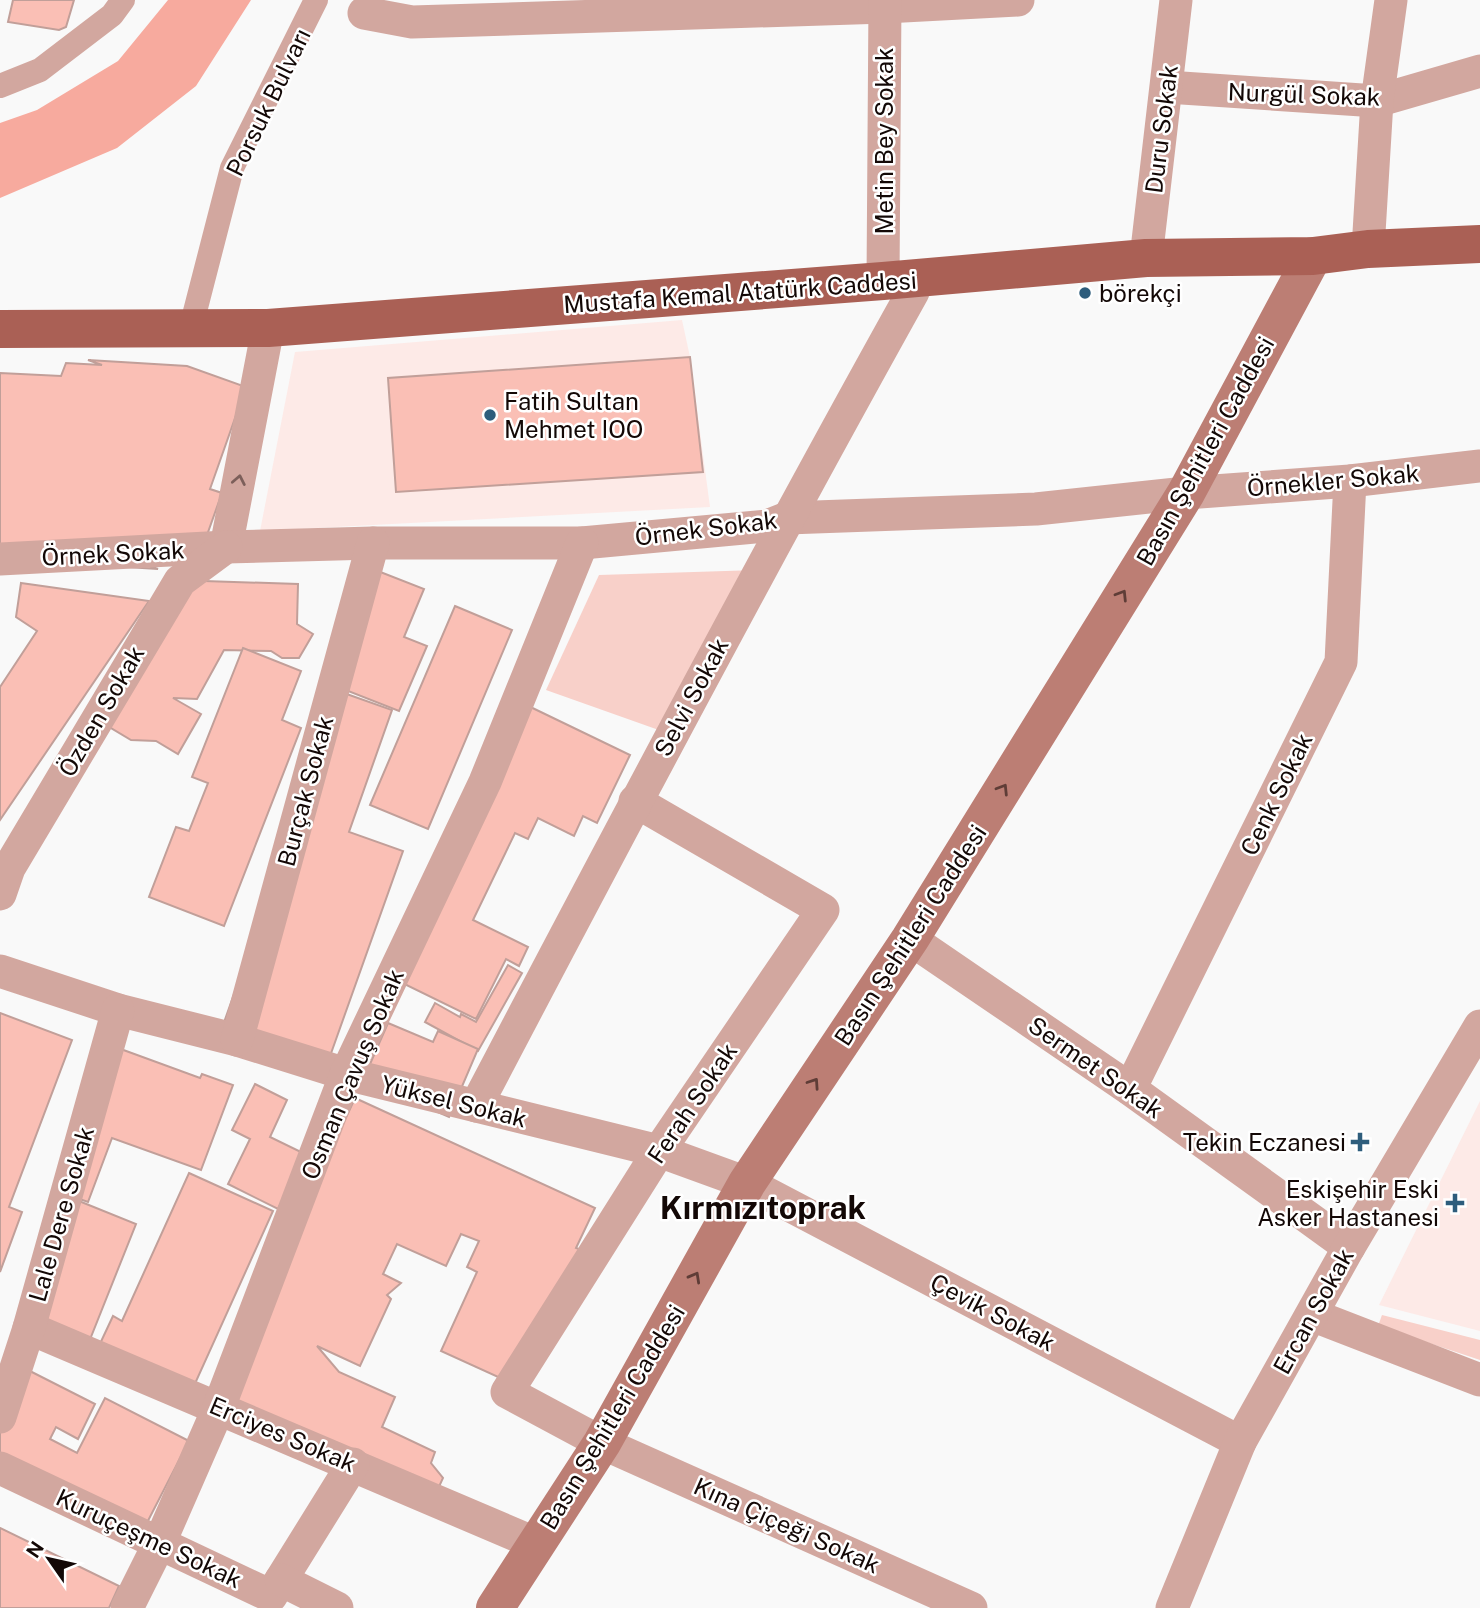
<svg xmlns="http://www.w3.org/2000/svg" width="1480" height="1608" font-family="'Public Sans',sans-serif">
<rect width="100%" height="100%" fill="#f9f9f9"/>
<g fill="#fdeae7">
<path d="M682,320l8,37 20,150 -450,24 35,-179z"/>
<path d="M1480,1101v230l-101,-26z"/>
</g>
<g fill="#f8d0c9">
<path d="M757,570l-87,164 -124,-44 53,-115z"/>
<path d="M1382,1315l98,25v20l-102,-34z"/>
</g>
<path fill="#f7aa9e" d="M168,0h83l-55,86 -79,62 -117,50v-75l37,-13 81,-49z"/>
<g fill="#fabfb5" stroke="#c19f99" stroke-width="2">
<path d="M13,0h61l-8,27 -7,3 -51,-8z"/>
<path d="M690,357l13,115 -307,20 -8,-114z"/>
<path d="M88,360l99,6 59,21 -36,102 12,4 -25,70 -67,-4 28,10 -158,-10v-186l61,3 5,-13 36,2z"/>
<path d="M365,566l59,23 -20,48 23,9 -28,65 -79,-31z"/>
<path d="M174,580l124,4 -1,40 16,10 -14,24h-17l-11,-7 -47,-1 -27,49 -24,-1 28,16 -23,40 -22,-13 -25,-1 -25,-15z"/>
<path d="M21,583l128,18 -149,219v-133l37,-56 -21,-14z"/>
<path d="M455,606l57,24 -84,199 -58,-24z"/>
<path d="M243,648l58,23 -19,49 19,8 -77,198 -75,-29 27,-70 13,4 19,-48 -16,-6z"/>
<path d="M341,692l51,18 -43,122 54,19 -74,208 -113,-14z"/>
<path d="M518,701l112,54 -33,68 -14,-7 -9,20 -36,-18 -10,21 -13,-6 -42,87 55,27 -9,19 -13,-7 -30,60 -90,-44z"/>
<path d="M508,965l14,8 -44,78 -53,-29 10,-19 25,14 1,-3 15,8z"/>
<path d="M0,1013l72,27 -63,167 13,5 -22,60z"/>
<path d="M388,1023l45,19 5,-11 40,18 -29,68 -86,-37z"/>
<path d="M107,1044l93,34 2,-4 31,11 -32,85 -89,-32 -24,64 -34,-12z"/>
<path d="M255,1084l32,16 -17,37 35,17 -27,55 -50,-25 22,-45 -18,-9z"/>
<path d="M355,1098l240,110 -19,40 14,5 -63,137 -86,-39 36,-79 -10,-5 12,-26 -18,-7 -15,32 -49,-22 -14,30 18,9 -14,12 4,4 -31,67 -43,-20 22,26 56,25 -13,30 53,25 -4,11 12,15 -16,35 -217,-99z"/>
<path d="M189,1173l84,38 -89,197 -94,-43 23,-49 9,5z"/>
<path d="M69,1197l67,27 -55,138 -67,-26z"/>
<path d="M20,1366l75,38 -17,35 -22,-12 -6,12 27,14 28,-55 84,43 -55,107 -134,-68v-74z"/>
<path d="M0,1528l119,58 -10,22h-109z"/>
</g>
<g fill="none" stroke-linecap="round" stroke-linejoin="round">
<g stroke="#d2a79f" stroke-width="24">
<path d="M0,86l40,-16 72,-55 11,-15"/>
<path d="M191,327l41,-159 84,-168"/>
</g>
<g stroke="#d2a79f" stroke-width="33">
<path d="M364,13l48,9 473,-15 133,-7"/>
<path d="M1167,87l210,14 103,-30"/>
<path d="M1368,249l9,-148 14,-101"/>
<path d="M1146,258l30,-258"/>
<path d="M883,281l2,-281"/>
<path d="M226,547l42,-219"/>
<path d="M0,559l226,-12 147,-4h209l185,-17 20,-8 249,-9 150,-16 164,-12 130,-15"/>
<path d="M635,801l188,109 -164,241 -152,241 95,51 369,165"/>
<path d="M0,894l9,-26 171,-287 46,-34"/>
<path d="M910,939l220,150 219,158"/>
<path d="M0,971l118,39 119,30 109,34 313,77 88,32 493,259"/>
<path d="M237,1040l136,-497"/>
<path d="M1130,1089l211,-427 9,-181"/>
<path d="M476,1106c143,-273 287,-545 437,-814"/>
<path d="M1312,1315l168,65"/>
<path d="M29,1328l508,216"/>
<path d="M0,1417l29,-89 89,-318"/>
<path d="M0,1468l271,128 82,-132"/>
<path d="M281,1580l56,28"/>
<path d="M127,1608l33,-66 59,-135 127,-333 139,-292 97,-239"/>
<path d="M1172,1608l68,-166 109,-195 131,-221"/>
</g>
<path stroke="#bc7e74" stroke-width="38" d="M495,1608l107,-165 145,-260 163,-244 276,-446 127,-237"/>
<path stroke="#aa6055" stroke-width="38" d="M0,329l268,-1 615,-47 263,-23 167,-2 55,-7 112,-5"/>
</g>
<defs><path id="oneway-chevron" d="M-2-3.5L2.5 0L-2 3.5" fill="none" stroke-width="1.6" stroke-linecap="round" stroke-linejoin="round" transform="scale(1.75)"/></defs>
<use stroke="#7c5f5a" href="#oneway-chevron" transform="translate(239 480) rotate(-79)"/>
<g stroke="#5f3d37">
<use href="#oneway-chevron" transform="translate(1122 595) rotate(-58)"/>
<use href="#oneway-chevron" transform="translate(1003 789) rotate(-58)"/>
<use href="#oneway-chevron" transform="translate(814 1083) rotate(-56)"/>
<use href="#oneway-chevron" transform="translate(695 1277) rotate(-61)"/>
</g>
<g fill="#2e5d7c" stroke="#fff" stroke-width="2.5">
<circle cx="1085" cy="293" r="7"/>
<circle cx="490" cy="415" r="7"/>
<path d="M1356.5 1131.5h7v7h7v7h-7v7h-7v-7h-7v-7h7z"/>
<path d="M1451.5 1192.5h7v7h7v7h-7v7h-7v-7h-7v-7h7z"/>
</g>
<g text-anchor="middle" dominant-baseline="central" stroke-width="5" stroke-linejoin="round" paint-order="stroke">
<g font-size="24" fill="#130806" stroke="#fff">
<text transform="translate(1304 94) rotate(2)">Nurgül Sokak</text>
<text transform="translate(268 102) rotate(-64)">Porsuk Bulvarı</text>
<text transform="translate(1161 129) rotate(-83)">Duru Sokak</text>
<text transform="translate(884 141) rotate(-90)">Metin Bey Sokak</text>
<text transform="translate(740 292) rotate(-4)">Mustafa Kemal Atatürk Caddesi</text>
<text transform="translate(1205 451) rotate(-61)">Basın Şehitleri Caddesi</text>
<text transform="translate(1333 480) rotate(-5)">Örnekler Sokak</text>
<text transform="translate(706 528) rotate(-7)">Örnek Sokak</text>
<text transform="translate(113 553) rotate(-3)">Örnek Sokak</text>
<text transform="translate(691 697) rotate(-62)">Selvi Sokak</text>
<text transform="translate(101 711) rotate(-60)">Özden Sokak</text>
<text transform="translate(305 791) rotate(-75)">Burçak Sokak</text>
<text transform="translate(1276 794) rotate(-64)">Cenk Sokak</text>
<text transform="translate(910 935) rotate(-57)">Basın Şehitleri Caddesi</text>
<text transform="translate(1096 1067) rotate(35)">Sermet Sokak</text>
<text transform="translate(352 1074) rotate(-67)">Osman Çavuş Sokak</text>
<text transform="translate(454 1101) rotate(14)">Yüksel Sokak</text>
<text transform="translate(692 1103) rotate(-56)">Ferah Sokak</text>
<text transform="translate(61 1214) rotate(-74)">Lale Dere Sokak</text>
<text transform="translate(1313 1311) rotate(-61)">Ercan Sokak</text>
<text transform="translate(993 1312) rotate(28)">Çevik Sokak</text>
<text transform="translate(612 1417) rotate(-59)">Basın Şehitleri Caddesi</text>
<text transform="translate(283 1434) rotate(23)">Erciyes Sokak</text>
<text transform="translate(787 1525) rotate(24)">Kına Çiçeği Sokak</text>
<text transform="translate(149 1538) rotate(25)">Kuruçeşme Sokak</text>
</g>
<g font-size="24" fill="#130806" stroke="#fff" text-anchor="start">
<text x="1099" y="293">börekçi</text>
<text x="504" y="401">Fatih Sultan<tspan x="504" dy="28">Mehmet IOO</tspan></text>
<text x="1346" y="1142" text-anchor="end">Tekin Eczanesi</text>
<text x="1439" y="1189" text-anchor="end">Eskişehir Eski<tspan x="1439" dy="28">Asker Hastanesi</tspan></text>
</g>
<g font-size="32" font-weight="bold" fill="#130806" stroke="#fff">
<text x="763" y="1207">Kırmızıtoprak</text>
</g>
</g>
<g transform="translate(49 1559) rotate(304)" stroke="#ffffff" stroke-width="5" paint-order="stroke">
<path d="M0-5L12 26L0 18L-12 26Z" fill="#130806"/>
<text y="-10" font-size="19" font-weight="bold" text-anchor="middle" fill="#130806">N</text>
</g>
</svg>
